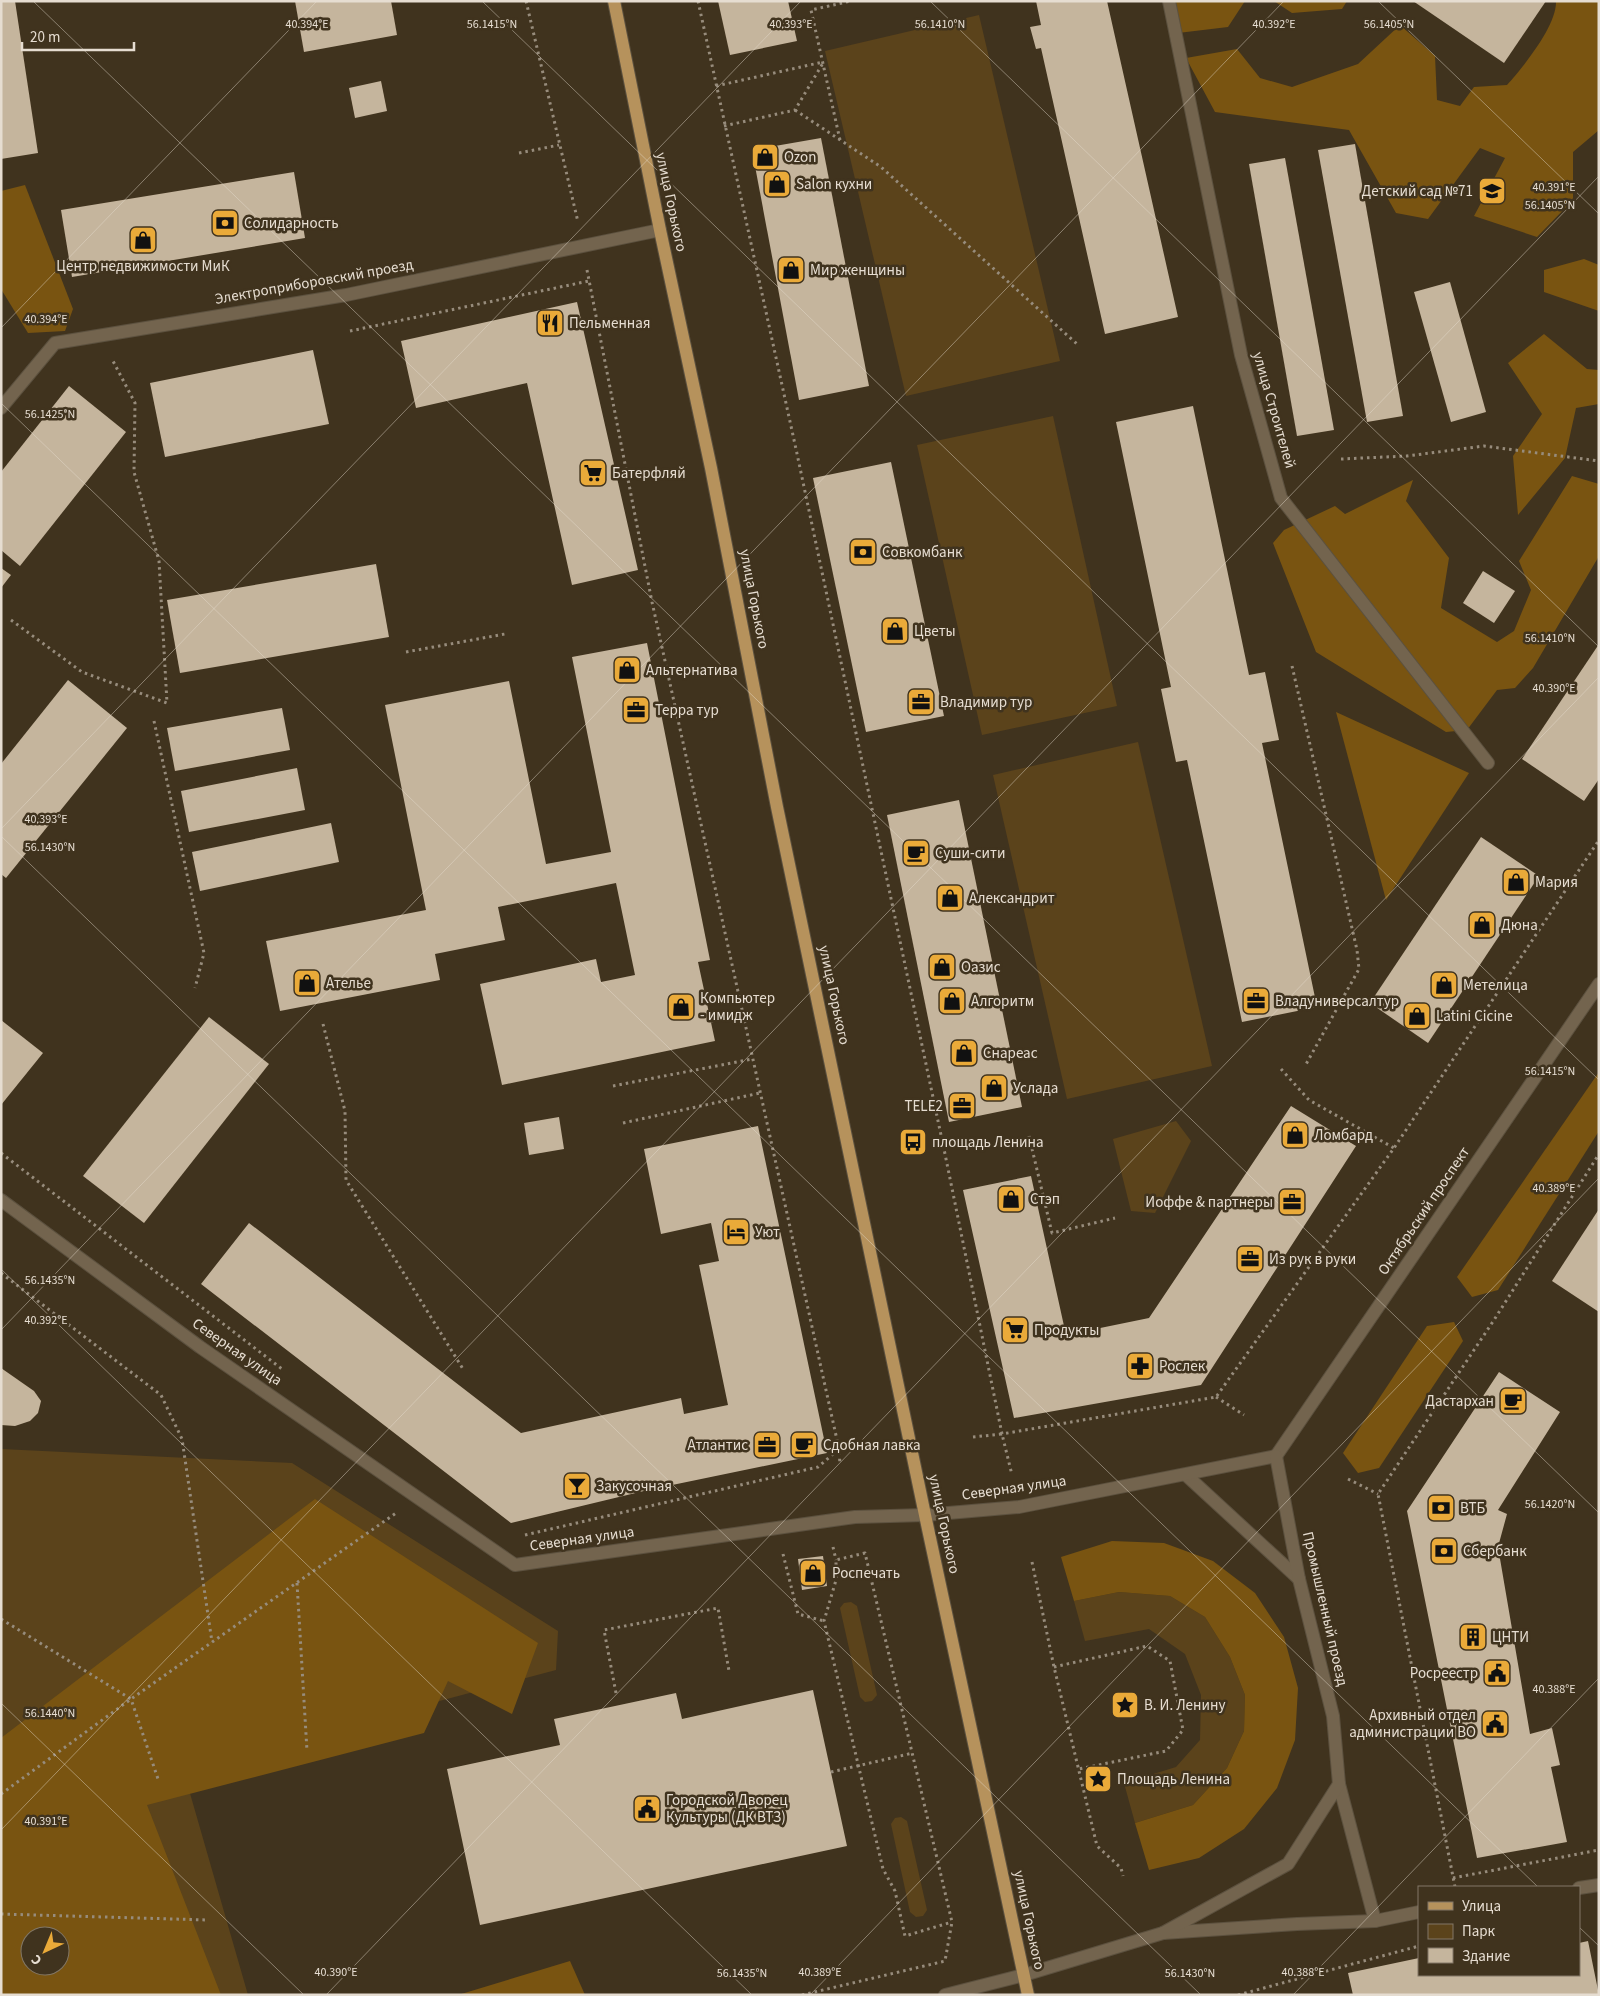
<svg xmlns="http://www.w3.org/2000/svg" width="1600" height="1996" font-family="'Source Sans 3',sans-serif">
<rect width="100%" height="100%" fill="#40331e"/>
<g fill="#5b431b" fill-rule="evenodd">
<path d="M979,15l81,346 -154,35 -81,-345z"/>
<path d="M1053,416l64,290 -135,29 -65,-290z"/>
<path d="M1138,742l74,324 -145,33 -74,-324z"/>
<path d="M1176,1121l15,20 -36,72 -24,-2 -18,-72z"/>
<path d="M1,1449l291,14 266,168 -2,39 -373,99 65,226h-247zM30,1936h30v30h-30z"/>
<path d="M1119,1592l51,4 35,21 25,40 15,38 -1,36 -17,37 -34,37 -58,18 -11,-40 52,-16 24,-27 1,-45 -16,-41 -36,-25 -64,12 -11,-40z"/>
<path d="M851,1602l6,4 20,89 -5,6 -7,1 -5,-5 -20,-89 4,-5z"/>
<path d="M901,1817l6,4 20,89 -4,6 -7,1 -6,-5 -19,-88 4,-6z"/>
</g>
<g fill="#795411" fill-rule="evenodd">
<path d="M1168,1h77l-17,26 -50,6z"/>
<path d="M1274,1h73l-5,8 -50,4z"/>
<path d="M1556,1h43v129l-26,22v48l-36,37 -63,-21 31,-58 -25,-10 -52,71 -32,-6 -47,-83 -134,-18 -29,-54 51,-9 23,29 32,9 66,-23 42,-39 35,31 2,44 23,6 14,-19 33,-2c16,-18 50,-59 49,-84z"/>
<path d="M25,185l48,124 -8,22 -37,2 -27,-44v-98z"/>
<path d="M1584,259l15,6v46l-55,-19v-22z"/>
<path d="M1544,334l43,35 12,1v34l-23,4 -11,50 -47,57 -5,-59 29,-42 -34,-51z"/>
<path d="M1572,476l27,8v72l-66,112 -18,20 -18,2 -30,40 -21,2 -130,-80 -43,-109 11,-13 51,-24 10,8 68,-34 -7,21 43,57 -8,50 56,34 17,-11 17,-41 -12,-29z"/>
<path d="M1336,712l133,61 -83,127z"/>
<path d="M1599,1072v59l-101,159 -26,7 -15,-20z"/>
<path d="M1454,1322l9,19 -84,127 -21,5 -15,-20 84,-127z"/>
<path d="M315,1499l223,144 -26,71 -64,-33 -24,52 -277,72 74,190h-220v-257zM30,1936h30v30h-30z"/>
<path d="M1112,1541l52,2 49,18 42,32 29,44 14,51 -3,52 -18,48 -33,41 -45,29 -50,12 -14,-47 58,-18 34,-37 17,-37 1,-36 -15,-38 -25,-40 -35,-21 -51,-4 -45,9 -13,-44z"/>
<path d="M570,1961l15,34h-127z"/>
</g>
<g fill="#c5b59d">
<path d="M1,1h14l23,152 -37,6z"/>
<path d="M295,1h96l6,34 -93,17z"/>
<path d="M718,1h70l9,40 -67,14z"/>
<path d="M1036,1h71l71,316 -73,17 -64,-286 -5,1 -6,-22 11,-2z"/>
<path d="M1413,1h133l-42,62z"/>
<path d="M381,81l6,30 -32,7 -6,-30z"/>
<path d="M821,138l48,248 -70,14 -47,-250z"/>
<path d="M1355,144l48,272 -36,6 -49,-272z"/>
<path d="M1285,158l49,272 -37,6 -48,-272z"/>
<path d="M294,172l11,66 -233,39 -11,-67z"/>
<path d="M1450,282l36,130 -35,10 -37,-130z"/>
<path d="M577,302l61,268 -66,15 -45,-202 -111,25 -15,-67z"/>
<path d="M313,350l16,74 -164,33 -15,-74z"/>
<path d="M69,386l57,46 -106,134 -19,-16v-78z"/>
<path d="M1193,406l56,269 16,-3 14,68 -17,3 55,264 -75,15 -55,-262 -11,2 -15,-73 10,-2 -55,-265z"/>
<path d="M891,462l53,254 -78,16 -53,-254z"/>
<path d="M376,564l13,73 -209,36 -13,-73z"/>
<path d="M1,568l10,7 -10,13z"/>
<path d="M1483,571l32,20 -21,32 -31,-20z"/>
<path d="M647,643l63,317 -12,2 17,79 -213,44 -22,-101 116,-25 5,23 34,-7 -19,-92 -118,24 7,33 -70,14 5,26 -160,31 -14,-70 160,-31 -41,-205 124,-24 37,183 65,-12 -39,-195z"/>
<path d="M1599,644v135l-15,22 -62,-42z"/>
<path d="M68,680l59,48 -121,150 -5,-4v-110z"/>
<path d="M282,708l8,42 -115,21 -8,-43z"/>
<path d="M297,768l8,42 -116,22 -8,-41z"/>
<path d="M959,800l63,307 -73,15 -62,-307z"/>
<path d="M331,823l8,39 -139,29 -8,-39z"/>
<path d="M1481,837l58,39 -111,167 -58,-40z"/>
<path d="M209,1017l60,47 -125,159 -61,-47z"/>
<path d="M1,1020l42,33 -42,52z"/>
<path d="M1291,1106l65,40 -155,239 -187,33 -51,-228 68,-14 35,159 83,-17z"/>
<path d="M559,1117l5,32 -35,6 -5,-32z"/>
<path d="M758,1126l69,327 -179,37 -137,33 -310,-239 48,-61 272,210 160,-35 3,16 44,-9 -29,-140 20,-4 -8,-38 -50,11 -17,-85z"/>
<path d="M1599,1209v103l-47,-31z"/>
<path d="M1,1368l33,23 7,10 -3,12 -8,8 -15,5 -14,-1z"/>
<path d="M1499,1372l61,40 -62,98 9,4 -9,33 32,187 22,-6 8,37 -9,2 16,75 -90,16 -70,-347z"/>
<path d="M823,1556l4,30 -25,4 -4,-31z"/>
<path d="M813,1690l34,156 -367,79 -33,-156 113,-24 -6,-26 122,-26 6,26z"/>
<path d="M1588,1941l11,54h-246l-5,-22 71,-15v17h160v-32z"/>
</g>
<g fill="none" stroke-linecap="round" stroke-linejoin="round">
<g stroke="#5c513f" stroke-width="14">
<g id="minor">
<path d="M1169,1l72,354 40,143 207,265"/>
<path d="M1,408l54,-65 291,-48 314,-65"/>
<path d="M1,1200l199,147 315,218 340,-48 70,-2"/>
<path d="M1339,1784l36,137"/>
<path d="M1579,1888l20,-3"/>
<path d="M1163,1933l134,-9 78,-3 44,-9"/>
<path d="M945,1995l79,-20"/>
</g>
</g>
<g stroke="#5c513f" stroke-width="14">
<g id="secondary">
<path d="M1276,1456l323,-472"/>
<path d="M1186,1475l113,104"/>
<path d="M925,1515l94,-8 257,-51"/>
<path d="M1024,1975l139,-42 125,-69 51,-80 -6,-68 -34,-137 -23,-123"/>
</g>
</g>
<g stroke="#5c513f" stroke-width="14">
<path id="primary" d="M614,1l46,229 51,238 66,339 148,708 103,480"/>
</g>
<g stroke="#978c7c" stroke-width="3" stroke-dasharray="2.5 4" stroke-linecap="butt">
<path d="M526,1l52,221"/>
<path d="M698,1l98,448 149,705 57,280 214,-37 178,-249 205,-308"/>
<path d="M716,86l107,-24"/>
<path d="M795,110l86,57 196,177"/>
<path d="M724,126l71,-16 28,-47"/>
<path d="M840,140l-29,-130 40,-9"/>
<path d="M519,153l40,-8"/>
<path d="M587,270l65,332 187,847 1,16"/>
<path d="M350,331l239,-50"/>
<path d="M1341,459l66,-3 77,-10 115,15"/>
<path d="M11,620l71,52 85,31 -8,-142 -25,-89 1,-69 -22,-42"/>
<path d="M406,652l99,-18"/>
<path d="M1292,666l65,284 2,19 -54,97"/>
<path d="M154,721l50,232 -9,35"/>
<path d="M711,1021l31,-7"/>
<path d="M323,1024l22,87 1,69 117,189"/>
<path d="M1281,1069l28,31 85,48"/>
<path d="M613,1086l139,-27"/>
<path d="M623,1123l137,-30"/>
<path d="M1029,1136l23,97 63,-15"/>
<path d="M1,1153l281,216"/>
<path d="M1,1273l160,122 21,44 30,203"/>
<path d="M1216,1397l28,18"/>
<path d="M973,1437l29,-3 10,41"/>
<path d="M1348,1479l30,15"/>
<path d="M525,1535l293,-68 21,-18 17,-1"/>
<path d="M833,1547l3,13"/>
<path d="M783,1554l15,60 26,7"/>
<path d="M1032,1562l22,105 43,179 24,22 2,8"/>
<path d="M297,1583l10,168"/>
<path d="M1,1619l130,80 27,80"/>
<path d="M1054,1667l93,-21 23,15 13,69 -17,21 -87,18"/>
<path d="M616,1693l-12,-63 114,-22 11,63"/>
<path d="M831,1772l82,-19"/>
<path d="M1,1794l130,-95 265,-186"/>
<path d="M1453,1878l146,-28"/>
<path d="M1455,1887l-77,-393 116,-174 105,-166"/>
<path d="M1,1914l206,6"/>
<path d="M802,1995l143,-34 7,-39 -87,-369 -29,7v20l-12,41 59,248 12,22 10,45 47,-14"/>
<path d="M1238,1995l181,-49"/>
</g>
<use href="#minor" stroke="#73644e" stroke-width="12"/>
<use href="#secondary" stroke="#73644e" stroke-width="12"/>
<use href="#primary" stroke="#b6925c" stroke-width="12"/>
</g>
<path fill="none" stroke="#e6ddd1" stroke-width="1" stroke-opacity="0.45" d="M33,1l1566,1512M482,1l1117,1079M930,1l669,646M1378,1l221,213M1,328l316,-327M1,403l1537,1484M1,829l800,-828M1,836l1200,1159M1,1269l751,726M1,1330l1283,-1329M1,1703l303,292M1,1830l1598,-1654M1579,1927l20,19M326,1995l1273,-1318M810,1995l789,-817M1293,1995l306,-317"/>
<defs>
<g id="shop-square" transform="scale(1.4375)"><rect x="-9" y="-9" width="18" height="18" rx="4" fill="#eaaa39" stroke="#40331e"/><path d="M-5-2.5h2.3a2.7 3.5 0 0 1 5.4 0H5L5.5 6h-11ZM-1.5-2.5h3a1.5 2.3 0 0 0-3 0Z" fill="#111"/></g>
<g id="school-square" transform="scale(1.4375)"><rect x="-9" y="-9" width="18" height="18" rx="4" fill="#eaaa39" stroke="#40331e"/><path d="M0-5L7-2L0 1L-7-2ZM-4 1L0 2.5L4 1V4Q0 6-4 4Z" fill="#111"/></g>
<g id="bank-square" transform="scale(1.4375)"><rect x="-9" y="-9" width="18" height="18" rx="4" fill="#eaaa39" stroke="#40331e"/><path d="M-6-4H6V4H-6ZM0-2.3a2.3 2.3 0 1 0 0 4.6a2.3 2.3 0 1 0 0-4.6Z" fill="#111"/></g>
<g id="restaurant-square" transform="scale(1.4375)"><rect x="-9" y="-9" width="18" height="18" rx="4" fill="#eaaa39" stroke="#40331e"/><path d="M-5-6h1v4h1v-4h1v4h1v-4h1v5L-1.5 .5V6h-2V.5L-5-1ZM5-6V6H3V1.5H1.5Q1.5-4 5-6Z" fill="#111"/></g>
<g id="supermarket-square" transform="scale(1.4375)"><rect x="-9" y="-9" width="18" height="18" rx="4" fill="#eaaa39" stroke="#40331e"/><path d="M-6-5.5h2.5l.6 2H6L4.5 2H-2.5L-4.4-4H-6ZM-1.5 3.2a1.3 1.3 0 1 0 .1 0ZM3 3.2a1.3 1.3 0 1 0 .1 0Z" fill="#111"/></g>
<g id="office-square" transform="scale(1.4375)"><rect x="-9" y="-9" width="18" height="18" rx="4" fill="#eaaa39" stroke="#40331e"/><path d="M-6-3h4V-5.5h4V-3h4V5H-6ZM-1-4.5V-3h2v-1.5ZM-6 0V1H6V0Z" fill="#111"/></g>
<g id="cafe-square" transform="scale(1.4375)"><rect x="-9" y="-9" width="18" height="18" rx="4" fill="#eaaa39" stroke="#40331e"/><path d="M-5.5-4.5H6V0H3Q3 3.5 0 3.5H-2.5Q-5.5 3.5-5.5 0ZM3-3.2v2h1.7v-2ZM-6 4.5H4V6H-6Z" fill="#111"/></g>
<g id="bus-square" transform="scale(1.4375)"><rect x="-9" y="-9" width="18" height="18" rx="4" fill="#eaaa39" stroke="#40331e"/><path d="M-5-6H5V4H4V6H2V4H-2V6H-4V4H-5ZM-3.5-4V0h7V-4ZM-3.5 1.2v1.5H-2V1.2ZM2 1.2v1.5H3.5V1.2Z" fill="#111"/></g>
<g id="hotel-square" transform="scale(1.4375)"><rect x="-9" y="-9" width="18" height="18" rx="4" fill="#eaaa39" stroke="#40331e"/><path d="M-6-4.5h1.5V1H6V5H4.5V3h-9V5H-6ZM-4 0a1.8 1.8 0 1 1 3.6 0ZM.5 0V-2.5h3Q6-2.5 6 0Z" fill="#111"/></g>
<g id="pharmacy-square" transform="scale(1.4375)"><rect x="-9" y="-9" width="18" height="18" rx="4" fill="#eaaa39" stroke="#40331e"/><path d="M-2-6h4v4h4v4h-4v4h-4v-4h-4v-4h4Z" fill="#111"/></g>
<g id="bar-square" transform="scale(1.4375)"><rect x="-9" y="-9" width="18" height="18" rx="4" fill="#eaaa39" stroke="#40331e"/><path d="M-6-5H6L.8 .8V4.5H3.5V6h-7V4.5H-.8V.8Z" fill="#111"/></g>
<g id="building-square" transform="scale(1.4375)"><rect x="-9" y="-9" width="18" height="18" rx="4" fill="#eaaa39" stroke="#40331e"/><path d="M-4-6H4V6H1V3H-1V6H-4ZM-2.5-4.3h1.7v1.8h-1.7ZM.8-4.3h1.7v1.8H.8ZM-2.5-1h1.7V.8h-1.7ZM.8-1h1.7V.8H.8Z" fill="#111"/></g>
<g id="civic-square" transform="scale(1.4375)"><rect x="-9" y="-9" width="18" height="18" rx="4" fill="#eaaa39" stroke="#40331e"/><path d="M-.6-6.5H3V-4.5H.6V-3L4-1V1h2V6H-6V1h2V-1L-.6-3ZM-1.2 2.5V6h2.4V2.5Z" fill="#111"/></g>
<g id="sight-square" transform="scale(1.4375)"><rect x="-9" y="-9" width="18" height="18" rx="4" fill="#eaaa39" stroke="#40331e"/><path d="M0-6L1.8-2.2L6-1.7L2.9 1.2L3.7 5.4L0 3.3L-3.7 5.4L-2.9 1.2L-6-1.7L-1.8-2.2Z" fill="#111"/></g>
</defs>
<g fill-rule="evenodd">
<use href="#shop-square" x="765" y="157"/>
<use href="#shop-square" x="777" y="184"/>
<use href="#school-square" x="1492" y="191"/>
<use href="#bank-square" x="225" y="223"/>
<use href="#shop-square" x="143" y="240"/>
<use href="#shop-square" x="791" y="270"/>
<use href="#restaurant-square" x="550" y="323"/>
<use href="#supermarket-square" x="593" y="473"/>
<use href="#bank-square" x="863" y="552"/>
<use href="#shop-square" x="895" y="631"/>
<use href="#shop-square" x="627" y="670"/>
<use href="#office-square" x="921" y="702"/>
<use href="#office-square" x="636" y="710"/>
<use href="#cafe-square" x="916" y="853"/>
<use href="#shop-square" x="1516" y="882"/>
<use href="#shop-square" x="950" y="898"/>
<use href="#shop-square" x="1482" y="925"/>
<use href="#shop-square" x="942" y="967"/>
<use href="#shop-square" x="307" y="983"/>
<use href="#shop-square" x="1444" y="985"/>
<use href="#shop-square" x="952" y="1001"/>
<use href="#office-square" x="1256" y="1001"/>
<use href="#shop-square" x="681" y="1007"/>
<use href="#shop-square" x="1417" y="1016"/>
<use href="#shop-square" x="964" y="1053"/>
<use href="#shop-square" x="994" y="1088"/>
<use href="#office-square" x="962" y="1106"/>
<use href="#shop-square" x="1295" y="1135"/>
<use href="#bus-square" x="913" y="1142"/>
<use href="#shop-square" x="1011" y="1199"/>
<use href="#office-square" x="1292" y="1202"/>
<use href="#hotel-square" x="736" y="1232"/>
<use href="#office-square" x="1250" y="1259"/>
<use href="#supermarket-square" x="1015" y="1330"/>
<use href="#pharmacy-square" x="1140" y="1366"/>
<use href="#cafe-square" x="1513" y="1401"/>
<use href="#office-square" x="767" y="1445"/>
<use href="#cafe-square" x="804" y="1445"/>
<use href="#bar-square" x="577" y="1486"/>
<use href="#bank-square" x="1441" y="1508"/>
<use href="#bank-square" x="1444" y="1551"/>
<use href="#shop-square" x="813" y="1573"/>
<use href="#building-square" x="1473" y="1637"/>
<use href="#civic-square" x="1497" y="1673"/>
<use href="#sight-square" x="1125" y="1705"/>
<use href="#civic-square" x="1495" y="1724"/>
<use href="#sight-square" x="1098" y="1779"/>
<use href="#civic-square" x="647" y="1809"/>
</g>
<g text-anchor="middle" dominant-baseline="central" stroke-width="5" stroke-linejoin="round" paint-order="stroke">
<g font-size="15" fill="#e6ddd1" stroke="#40331e" text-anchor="start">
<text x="784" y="157">Ozon</text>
<text x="796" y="184">Salon кухни</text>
<text x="1473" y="191" text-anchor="end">Детский сад №71</text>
<text x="244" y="223">Солидарность</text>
<text x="143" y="266" text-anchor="middle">Центр недвижимости МиК</text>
<text x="810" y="270">Мир женщины</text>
<text x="569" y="323">Пельменная</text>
<text x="612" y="473">Батерфляй</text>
<text x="882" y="552">Совкомбанк</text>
<text x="914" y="631">Цветы</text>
<text x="646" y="670">Альтернатива</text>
<text x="940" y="702">Владимир тур</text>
<text x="655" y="710">Терра тур</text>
<text x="935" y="853">Суши-сити</text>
<text x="1535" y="882">Мария</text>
<text x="969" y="898">Александрит</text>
<text x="1501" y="925">Дюна</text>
<text x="961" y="967">Оазис</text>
<text x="326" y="983">Ателье</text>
<text x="1463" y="985">Метелица</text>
<text x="700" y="998">Компьютер<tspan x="700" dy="17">- имидж</tspan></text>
<text x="971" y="1001">Алгоритм</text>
<text x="1275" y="1001">Владуниверсалтур</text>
<text x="1436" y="1016">Latini Cicine</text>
<text x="983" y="1053">Снареас</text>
<text x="1013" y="1088">Услада</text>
<text x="943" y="1106" text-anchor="end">TELE2</text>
<text x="1314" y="1135">Ломбард</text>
<text x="932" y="1142">площадь Ленина</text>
<text x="1030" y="1199">Стэп</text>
<text x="1273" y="1202" text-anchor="end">Иоффе &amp; партнеры</text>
<text x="755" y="1232">Уют</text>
<text x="1269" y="1259">Из рук в руки</text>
<text x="1034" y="1330">Продукты</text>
<text x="1159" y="1366">Рослек</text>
<text x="1494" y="1401" text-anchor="end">Дастархан</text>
<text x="748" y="1445" text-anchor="end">Атлантис</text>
<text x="823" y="1445">Сдобная лавка</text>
<text x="596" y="1486">Закусочная</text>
<text x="1460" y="1508">ВТБ</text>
<text x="1463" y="1551">Сбербанк</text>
<text x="832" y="1573">Роспечать</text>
<text x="1492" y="1637">ЦНТИ</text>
<text x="1478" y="1673" text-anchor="end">Росреестр</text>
<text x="1144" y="1705">В. И. Ленину</text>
<text x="1476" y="1715" text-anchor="end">Архивный отдел<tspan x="1476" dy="17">администрации ВО</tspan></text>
<text x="1117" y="1779">Площадь Ленина</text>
<text x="666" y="1800">Городской Дворец<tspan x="666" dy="17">Культуры (ДК ВТЗ)</tspan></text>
</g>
<g font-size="15" fill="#e6ddd1" stroke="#40331e">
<text transform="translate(671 202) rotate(78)">улица Горького</text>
<text transform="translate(314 282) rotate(-10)">Электроприборовский проезд</text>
<text transform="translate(1274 410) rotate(74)">улица Строителей</text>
<text transform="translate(754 599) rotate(79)">улица Горького</text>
<text transform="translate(834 995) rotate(78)">улица Горького</text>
<text transform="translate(1424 1211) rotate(-56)">Октябрьский проспект</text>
<text transform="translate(237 1352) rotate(35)">Северная улица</text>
<text transform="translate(1014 1488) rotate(-8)">Северная улица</text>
<text transform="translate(944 1524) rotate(78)">улица Горького</text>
<text transform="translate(582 1539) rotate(-8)">Северная улица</text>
<text transform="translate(1325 1609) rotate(77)">Промышленный проезд</text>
<text transform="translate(1029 1920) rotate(78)">улица Горького</text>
</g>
</g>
<g font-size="12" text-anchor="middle" fill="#e6ddd1" stroke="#40331e" stroke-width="5" stroke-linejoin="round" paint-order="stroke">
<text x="492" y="28">56.1415°N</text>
<text x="940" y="28">56.1410°N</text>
<text x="1389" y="28">56.1405°N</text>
<text x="307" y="28">40.394°E</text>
<text x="791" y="28">40.393°E</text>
<text x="1274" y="28">40.392°E</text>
<text x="1554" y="191">40.391°E</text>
<text x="1550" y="209">56.1405°N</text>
<text x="46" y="323">40.394°E</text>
<text x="50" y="418">56.1425°N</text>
<text x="1550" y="642">56.1410°N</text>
<text x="1554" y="692">40.390°E</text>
<text x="46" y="823">40.393°E</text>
<text x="50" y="851">56.1430°N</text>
<text x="1550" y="1075">56.1415°N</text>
<text x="1554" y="1192">40.389°E</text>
<text x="50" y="1284">56.1435°N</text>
<text x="46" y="1324">40.392°E</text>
<text x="1550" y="1508">56.1420°N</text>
<text x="1554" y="1693">40.388°E</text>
<text x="50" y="1717">56.1440°N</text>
<text x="46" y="1825">40.391°E</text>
<text x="336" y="1976">40.390°E</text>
<text x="820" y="1976">40.389°E</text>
<text x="1303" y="1976">40.388°E</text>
<text x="742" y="1977">56.1435°N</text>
<text x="1190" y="1977">56.1430°N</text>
</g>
<rect width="1600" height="1996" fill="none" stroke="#e6ddd1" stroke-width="5"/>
<rect x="1418" y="1886" width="162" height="90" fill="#40331e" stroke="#827766"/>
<rect x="1428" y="1902" width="25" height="8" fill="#b6925c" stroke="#827766"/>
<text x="1462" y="1911" font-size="15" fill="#e6ddd1">Улица</text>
<rect x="1428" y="1924" width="25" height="15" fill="#5b431b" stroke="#827766"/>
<text x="1462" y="1936" font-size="15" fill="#e6ddd1">Парк</text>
<rect x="1428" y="1948" width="25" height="15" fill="#c5b59d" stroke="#827766"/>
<text x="1462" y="1961" font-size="15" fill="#e6ddd1">Здание</text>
<g transform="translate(45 1951) rotate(224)"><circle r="24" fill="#40331e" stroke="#827766"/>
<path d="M0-4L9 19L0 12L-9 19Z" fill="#eaaa39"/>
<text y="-8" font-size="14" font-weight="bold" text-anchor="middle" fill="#e6ddd1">С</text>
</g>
<path d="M22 42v8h112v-8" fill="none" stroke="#e6ddd1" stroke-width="2.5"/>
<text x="30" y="42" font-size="15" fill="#e6ddd1" stroke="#40331e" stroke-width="4" paint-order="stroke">20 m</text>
</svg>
